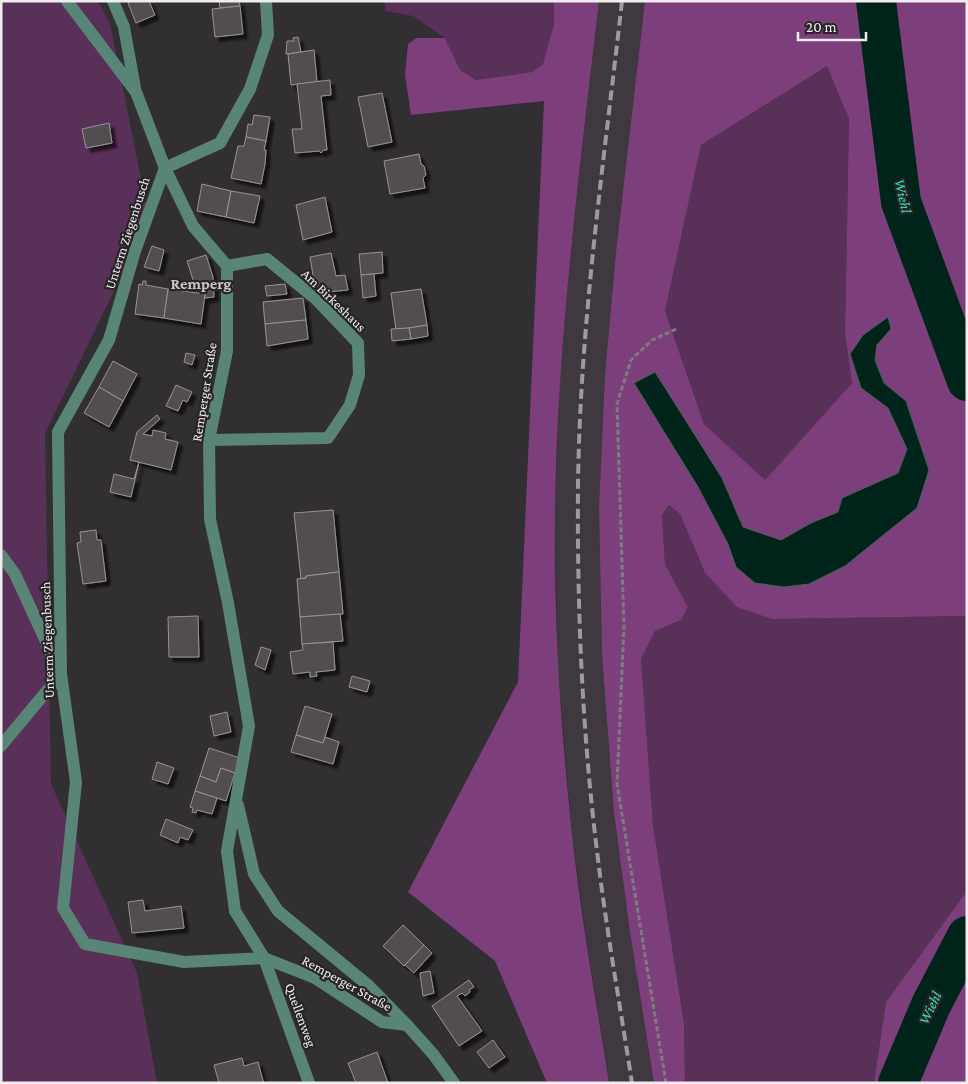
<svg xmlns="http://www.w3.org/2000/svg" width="968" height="1084" font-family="'Crimson Pro',serif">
<defs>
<filter id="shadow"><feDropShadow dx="4.5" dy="4.5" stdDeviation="1" flood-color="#0009"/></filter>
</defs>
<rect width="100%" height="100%" fill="#322f32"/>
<path fill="#3f383f" d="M599,1h46l-29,251 -11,123 -6,132 3,148 12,158 16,119 24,151h-45l-21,-134 -16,-115 -14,-167 -3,-143 4,-133 10,-130z"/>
<g fill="#593058">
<path d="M1,1h97l12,22 39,196 -104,214 6,351 86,189 20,110h-156z"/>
<path d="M385,1h169v23l-11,41 -11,7 -56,8 -16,-10 -15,-32 -32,-22 -28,-5z"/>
<path d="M827,65l22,54 -4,215 7,49 -87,97 -61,-56 -39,-113 36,-166z"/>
<path d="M669,505l11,9 25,59 67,46 195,-3v275l-81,111 -12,81h-189l-1,-59 -31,-199 -12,-166 14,-28 26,-11 7,-13 -23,-43 -3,-49z"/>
</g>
<g fill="#7c3f7b" fill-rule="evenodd">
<path d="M554,1h45c-20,174 -43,347 -44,522 -1,104 6,208 17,311 9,84 24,166 37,249h-62l-52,-122 -87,-69 110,-210 26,-581 -133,14 -6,-40 3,-31 8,-6h29l15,32 16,10 56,-8 11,-8 11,-40z"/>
<path d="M645,1h322v615l-195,3 -35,-12 -32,-34 -25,-59 -11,-9 -7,10 3,49 23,43 -7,13 -26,11 -14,28 12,166 31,199 1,59h-31l-24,-151 -16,-119 -12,-158 -3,-148 6,-132 11,-123zM827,66l22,53 -4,215 7,49 -87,97 -61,-56 -39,-113 36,-166z"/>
<path d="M967,891v192h-93l12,-81z"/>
</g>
<path fill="#00231a" stroke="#48605a" d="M888,317l3,12 -14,16 -2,15 9,23 22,18 23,69 -12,38 -72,58 -36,18 -25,3 -29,-4 -19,-16 -8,-23 -30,-57 -64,-104 21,-11 67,106 21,49 38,13 30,-17 27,-11 4,-14 56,-25 9,-24 -19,-41 -27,-20 -11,-34 13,-19z"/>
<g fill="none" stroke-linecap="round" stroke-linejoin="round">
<g stroke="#00231a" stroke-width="40">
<path d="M876,1l25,201 66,179"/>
<path d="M898,1083l33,-78 36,-69"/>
</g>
</g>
<g fill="#514e51" stroke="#969295" filter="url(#shadow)">
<path d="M131,1h18l6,14 -19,8 -8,-20z"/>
<path d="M219,1h20l1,5 -20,2z"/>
<path d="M240,6l3,28 -28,3 -3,-28z"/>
<path d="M298,37l3,15 -15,2 1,-13h7l-1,-3z"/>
<path d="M314,50l3,32 -26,3 -3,-31z"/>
<path d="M330,80l1,15 -10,1 6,54h-3l-3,3 -2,-2 -24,2 -3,-24h10l-5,-45z"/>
<path d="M382,93l10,49 -24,5 -10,-50z"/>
<path d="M254,115l16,2 -4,24 -20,-4 2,-13 4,1z"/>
<path d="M109,123l3,20 -26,5 -4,-19z"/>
<path d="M246,137l20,4 -2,9h2l-1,14 -4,20 -30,-6 7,-32h6z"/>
<path d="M419,154l2,10 3,2 2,9 -3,3 2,10 -35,6 -6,-33z"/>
<path d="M202,184l29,7 -5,26 -29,-6z"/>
<path d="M231,191l29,5 -6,27 -28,-6z"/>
<path d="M325,197l7,35 -29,8 -7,-35z"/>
<path d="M152,246l12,4 -5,21 -15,-4z"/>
<path d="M382,252l1,21 -22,2 -2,-21z"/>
<path d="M331,253l5,23 9,-1 3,15 -32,3 -6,-36z"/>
<path d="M206,255l7,22 1,20 -9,1v-4h-5l-3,-12 -3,1 -7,-22z"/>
<path d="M374,274l2,22 -13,2 -2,-23z"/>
<path d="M143,281h3v4l22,4 -4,29 -29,-4 4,-30 3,1z"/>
<path d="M285,284l2,10 -20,2 -2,-10z"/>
<path d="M168,289l37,5 -4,30 -37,-6z"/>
<path d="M421,289l6,36 -31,5 -5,-37z"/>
<path d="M303,298l3,22 -41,4 -2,-22z"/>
<path d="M306,320l2,19 -41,7 -2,-22z"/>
<path d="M427,325l1,11 -17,3 -2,-11z"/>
<path d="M409,328l2,11 -19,2 -1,-12z"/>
<path d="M186,353l9,2 -3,10 -8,-3z"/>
<path d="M113,361l24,13 -14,27 -24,-14z"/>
<path d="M176,385l16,7 -5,10 -4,-2 -5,11 -12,-5z"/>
<path d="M99,387l24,14 -14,26 -25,-14z"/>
<path d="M157,415l3,4 -17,15 9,2 1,-6 13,3 -1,6 13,3 -7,28 -41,-10 7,-28z"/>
<path d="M139,462l-8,35 -21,-5 4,-18 20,5z"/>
<path d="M333,510l6,62 -33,4v2l-5,1 -7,-66z"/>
<path d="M96,530l1,10h4l5,41 -23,3 -6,-41 4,-1 -1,-10z"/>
<path d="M339,572l4,42 -43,3 -3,-38 9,-1v-2z"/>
<path d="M340,614l3,27 -41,3 -2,-27z"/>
<path d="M198,616l1,41h-30l-1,-40z"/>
<path d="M333,642l2,28 -19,2 1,4 -7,1v-5l-17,2 -3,-22 13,-2 -1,-6z"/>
<path d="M261,647l10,3 -6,20 -10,-5z"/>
<path d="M352,676l18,5 -3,11 -18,-5z"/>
<path d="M305,706l27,8 -9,29 -27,-8z"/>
<path d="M227,712l4,20 -17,4 -4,-20z"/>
<path d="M296,735l27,8 2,-6 14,5 -6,22 -42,-12z"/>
<path d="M209,748l31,10 -5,15 -14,-5 -5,14 -16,-6z"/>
<path d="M157,762l17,6 -6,16 -16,-5z"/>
<path d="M221,768l14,5 -9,28 -31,-10 5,-15 16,6z"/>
<path d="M195,791l22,7 -5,16 -15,-4 -1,3 -4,-1 1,-4 -3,-1z"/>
<path d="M166,819l27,11 -5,10 -8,-3 -2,6 -18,-8z"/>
<path d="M143,900l2,11 36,-5 3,22 -52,5 -4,-31z"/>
<path d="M403,925l21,20 -20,21 -21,-20z"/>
<path d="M424,945l8,8 -18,20 -9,-8z"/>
<path d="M430,971l4,22 -11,3 -3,-23z"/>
<path d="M469,980l5,7 -5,3 1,2 -5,4 -3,-3 -5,3 25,35 -23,15 -27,-40z"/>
<path d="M493,1040l12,17 -16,11 -12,-16z"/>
<path d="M377,1052l11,31h-32l-8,-20z"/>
<path d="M242,1058l2,8 14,-4 5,19 2,2h-46l-5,-18z"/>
</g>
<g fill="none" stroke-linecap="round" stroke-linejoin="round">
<path stroke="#7d7b7d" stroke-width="3" stroke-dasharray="5 2.5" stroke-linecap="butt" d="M666,1083l-49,-299 7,-157 -7,-223 14,-44 21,-20 24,-11"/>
<g stroke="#598577" stroke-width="12">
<path d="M67,1l69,91 29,76 28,58 34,40v85l-18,89 1,79 18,84 21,123 -22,125 8,60 29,47 51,20 67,44 25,3 26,29 21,29"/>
<path d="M113,1l11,26 11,61"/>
<path d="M266,1l2,34 -18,54 -30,54 -55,25 -30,83 -26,89 -51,92 3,242 15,108 -13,126 22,36 99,18 80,-4 45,125"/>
<path d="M209,440l119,-2 22,-33 9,-30 -1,-32 -42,-44 -49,-40 -40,7"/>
<path d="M1,555l14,19 44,96"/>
<path d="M1,746l60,-72"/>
<path d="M238,805l16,69 24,37 91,75 38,39"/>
</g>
<path stroke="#9e9b9e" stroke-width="4" stroke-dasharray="10 5" stroke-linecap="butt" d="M622,1c-18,161 -42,322 -44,484 -1,122 4,245 19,366 9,77 23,154 35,232"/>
</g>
<g text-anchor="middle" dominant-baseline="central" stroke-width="4.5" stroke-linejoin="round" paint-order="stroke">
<g font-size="14" fill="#efedef" stroke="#282528">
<text transform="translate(127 233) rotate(-72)">Unterm Ziegenbusch</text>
<text transform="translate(334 300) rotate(44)">Am Birkeshaus</text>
<text transform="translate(204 392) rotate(-81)">Remperger Straße</text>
<text transform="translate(47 640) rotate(-92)">Unterm Ziegenbusch</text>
<text transform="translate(347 983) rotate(29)">Remperger Straße</text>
<text transform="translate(301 1015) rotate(70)">Quellenweg</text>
</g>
<g font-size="15" font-style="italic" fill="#35e4bb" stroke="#282528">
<text transform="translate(903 196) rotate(78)">Wiehl</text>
<text transform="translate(930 1008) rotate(-65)">Wiehl</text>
</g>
<g font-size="16" font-weight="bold" fill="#c9c6c9" stroke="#282528">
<text x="201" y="283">Remperg</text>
</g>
</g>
<rect width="968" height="1084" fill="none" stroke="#efedef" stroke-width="5"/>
<path d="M798 32v8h68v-8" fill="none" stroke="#efedef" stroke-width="2.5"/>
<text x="806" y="32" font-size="15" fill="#efedef" stroke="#282528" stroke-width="4" paint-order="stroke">20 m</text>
</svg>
